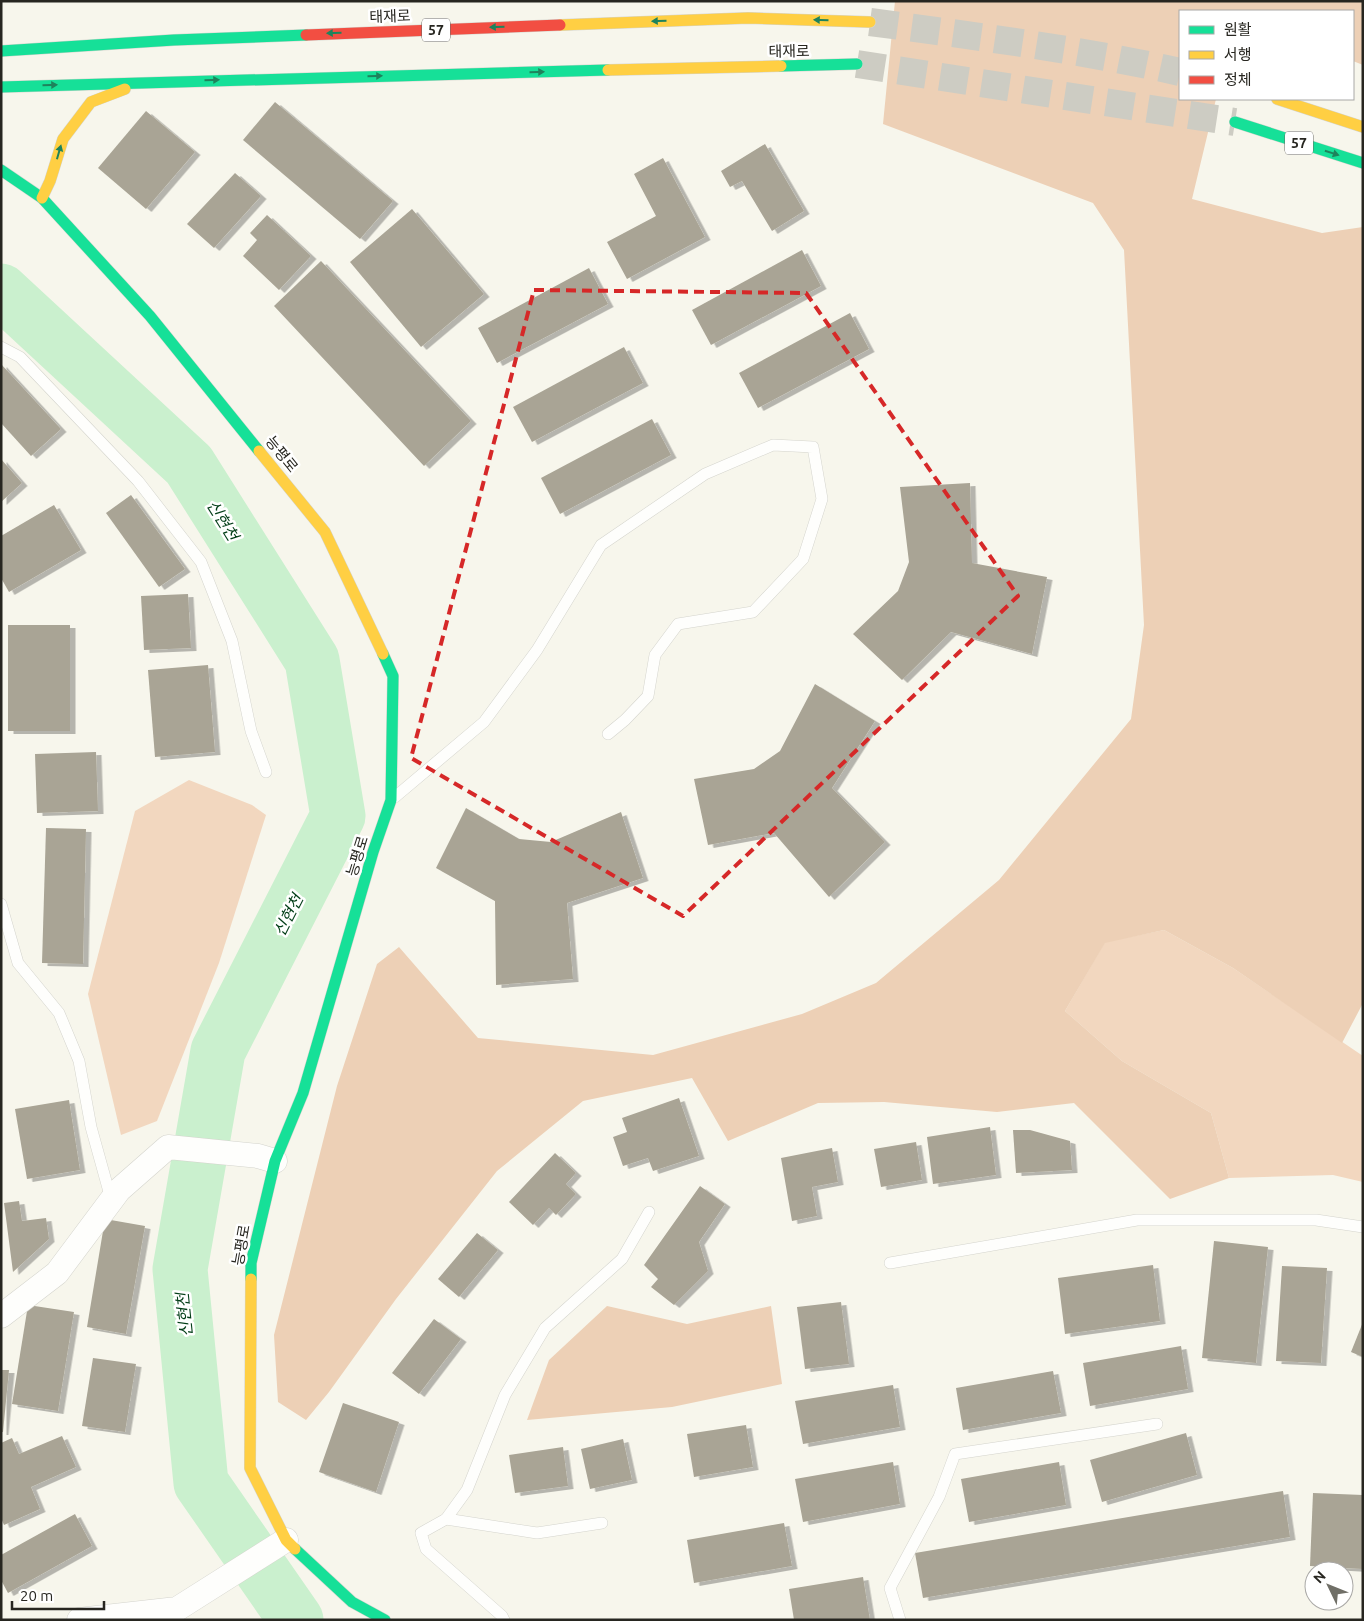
<svg xmlns="http://www.w3.org/2000/svg" width="1364" height="1621" font-family="Ubuntu,'Noto Sans KR',sans-serif">
<defs>
<filter id="shadow"><feDropShadow dx="5.5" dy="3" stdDeviation="0" flood-color="#0004"/></filter>
</defs>
<rect width="100%" height="100%" fill="#f7f6ec"/>
<g fill="#f2d7bf">
<path d="M189,780l63,25 14,10 -47,148 -62,158 -36,14 -33,-141 47,-183z"/>
<path d="M1164,930l69,38 130,88v126l-30,-7 -104,3 -18,-65 -89,-52 -57,-50 40,-69z"/>
</g>
<g fill="#edd0b6">
<path d="M895,1h468v64l-10,-4v-50h-173v88h36l-24,100 130,34 41,-6v776l-21,40 -109,-75 -69,-38 -59,13 -40,68 57,50 89,52 18,65 -59,21 -96,-96 -77,9 -113,-10 -66,1 -90,38 -36,-63 -109,23 -86,70 -101,128 -67,93 -23,28 -28,-18 -4,-67 63,-249 40,-122 22,-17 79,91 175,17 149,-41 74,-31 123,-103 132,-161 13,-94 -20,-375 -31,-47 -210,-79z"/>
<path d="M607,1306l80,18 84,-18 11,78 -110,23 -145,13 22,-60z"/>
</g>
<g fill="none" stroke-linecap="round" stroke-linejoin="round">
<path stroke="#caf0ce" stroke-width="55" d="M1,291l188,174 123,195 26,156 -120,235 -38,218 21,214 95,137"/>
</g>
<g fill="#a9a495" filter="url(#shadow)">
<path d="M275,102l118,99 -33,38 -117,-99z"/>
<path d="M146,111l49,41 -49,57 -48,-41z"/>
<path d="M765,144l39,67 -32,20 -30,-50 -12,6 -9,-16z"/>
<path d="M663,158l42,79 -78,42 -20,-37 49,-26 -22,-42z"/>
<path d="M235,173l26,23 -47,52 -27,-24z"/>
<path d="M412,209l72,85 -63,53 -71,-85z"/>
<path d="M267,215l44,41 -32,34 -36,-34 14,-16 -7,-7z"/>
<path d="M802,250l19,36 -110,59 -19,-35z"/>
<path d="M321,261l150,160 -47,45 -150,-160z"/>
<path d="M589,268l19,36 -111,59 -19,-35z"/>
<path d="M850,313l19,36 -111,59 -19,-35z"/>
<path d="M624,347l19,36 -111,59 -19,-35z"/>
<path d="M1,364l60,65 -30,27 -30,-33z"/>
<path d="M652,419l19,36 -111,59 -19,-36z"/>
<path d="M1,459l21,24 -21,19z"/>
<path d="M970,483l2,80 75,14 -15,77 -81,-22 -49,48 -49,-46 45,-43 11,-29 -9,-75z"/>
<path d="M131,495l54,74 -26,18 -53,-74z"/>
<path d="M54,505l27,45 -72,42 -8,-14v-42z"/>
<path d="M188,594l3,54 -47,2 -3,-54z"/>
<rect x="8" y="625" width="62" height="106"/>
<path d="M208,665l7,87 -60,5 -7,-87z"/>
<path d="M815,684l60,37 -43,67 53,54 -56,55 -55,-64 -66,12 -14,-66 60,-10 26,-18z"/>
<path d="M96,752l2,59 -61,2 -2,-59z"/>
<path d="M466,808l53,31 32,3 70,-30 22,66 -76,25 6,76 -77,6 -1,-84 -59,-33z"/>
<path d="M46,828l40,1 -3,135 -41,-1z"/>
<path d="M679,1098l20,58 -46,15 -5,-13 -25,8 -10,-29 14,-5 -5,-14z"/>
<path d="M69,1100l11,70 -53,9 -12,-70z"/>
<path d="M990,1127l6,48 -63,9 -6,-47z"/>
<path d="M1013,1130h17l40,11 2,29 -56,3z"/>
<path d="M916,1142l6,38 -41,7 -7,-38z"/>
<path d="M832,1148l6,34 -26,5 5,29 -25,5 -11,-63z"/>
<path d="M555,1153l21,20 -10,11 10,10 -20,21 -7,-7 -16,17 -24,-23z"/>
<path d="M700,1186l25,18 -26,38 9,29 -34,34 -23,-18 7,-8 -14,-14z"/>
<path d="M19,1201l3,20 24,-3 3,21 -36,33 -9,-69z"/>
<path d="M105,1219l40,7 -19,108 -39,-7z"/>
<path d="M477,1233l21,17 -39,47 -21,-18z"/>
<path d="M1214,1241l54,6 -12,116 -54,-5z"/>
<path d="M1153,1265l7,56 -95,13 -7,-56z"/>
<path d="M1282,1266l45,2 -6,95 -45,-2z"/>
<path d="M841,1302l8,62 -44,5 -8,-62z"/>
<path d="M28,1305l46,7 -16,99 -46,-7z"/>
<path d="M434,1319l27,20 -42,55 -27,-21z"/>
<path d="M1363,1322v35l-12,-5z"/>
<path d="M1181,1346l7,43 -98,17 -7,-43z"/>
<path d="M93,1358l43,6 -11,68 -43,-6z"/>
<path d="M1,1370h8l-6,62h-2z"/>
<path d="M1053,1371l8,42 -98,17 -7,-42z"/>
<path d="M893,1385l7,42 -97,17 -8,-43z"/>
<path d="M343,1403l56,19 -23,70 -57,-20z"/>
<path d="M746,1425l7,42 -59,10 -7,-43z"/>
<path d="M1186,1433l11,42 -95,27 -12,-42z"/>
<path d="M62,1436l14,31 -45,20 9,22 -36,16 -3,-7v-75l11,-5 7,16z"/>
<path d="M623,1439l9,41 -42,9 -9,-40z"/>
<path d="M563,1447l5,39 -53,7 -6,-38z"/>
<path d="M893,1462l7,42 -97,18 -8,-43z"/>
<path d="M1059,1462l7,43 -97,17 -8,-43z"/>
<path d="M1283,1491l7,46 -367,61 -8,-45z"/>
<path d="M1313,1493l50,2v74l-53,-3z"/>
<path d="M75,1514l17,32 -84,47 -7,-13v-25z"/>
<path d="M784,1523l8,43 -98,17 -7,-43z"/>
<path d="M863,1577l7,43h-76l-5,-31z"/>
</g>
<g fill="none" stroke-linecap="round" stroke-linejoin="round">
<g stroke="#cdccc3" stroke-width="28" stroke-dasharray="28 14" stroke-linecap="butt">
<path d="M870,22c104,14 208,27 310,50"/>
<path d="M857,64l378,58"/>
</g>
<g stroke="#d4d4cd" stroke-width="12">
<g id="lane">
<path d="M1,347l19,10 118,124 63,81 31,79 19,90 15,41"/>
<path d="M395,797l89,-75 53,-72 64,-105 104,-71 68,-29 40,2 9,52 -19,60 -50,53 -75,12 -23,31 -7,41 -23,24 -17,14"/>
<path d="M1,904l17,59 41,50 20,48 12,66 20,72"/>
<path d="M890,1263l247,-43h179l47,7"/>
<path d="M446,1519l91,14 65,-10"/>
<path d="M504,1620l-2,-4 -76,-67 -5,-16 25,-14 21,-29 38,-95 40,-67 77,-69 27,-47"/>
<path d="M900,1620l-10,-32 49,-91 16,-43 202,-30"/>
</g>
</g>
<g stroke="#d4d4cd" stroke-width="25">
<g id="street">
<path d="M1,1316l56,-43 62,-83 49,-43 90,9 17,5"/>
<path d="M79,1620l98,-11 109,-69"/>
</g>
</g>
<g stroke="#d4d4cd" stroke-width="12">
<g id="fast">
<path d="M1,51l173,-11 132,-5"/>
<path d="M781,66l76,-2"/>
<path d="M1,87l607,-17"/>
<path d="M1235,122l128,41"/>
<path d="M1,170l41,28 108,118 109,135"/>
<path d="M251,1279v-16l24,-102 28,-68 70,-241 18,-52 2,-124 -10,-22"/>
<path d="M295,1549l57,53 33,18"/>
</g>
</g>
<g stroke="#d4d4cd" stroke-width="12">
<g id="slow">
<path d="M560,25l188,-7 122,4"/>
<path d="M608,70l173,-4"/>
<path d="M1277,99l86,28"/>
<path d="M42,198l8,-17 13,-42 28,-37 34,-13"/>
<path d="M259,451l66,81 58,122"/>
<path d="M251,1279l-1,189 36,72 9,9"/>
</g>
</g>
<g stroke="#d4d4cd" stroke-width="12">
<path id="jam" d="M306,35l254,-10"/>
</g>
<use href="#lane" stroke="#fefefc" stroke-width="11"/>
<use href="#street" stroke="#fefefc" stroke-width="24"/>
<use href="#fast" stroke="#16e098" stroke-width="11"/>
<use href="#slow" stroke="#ffcf43" stroke-width="11"/>
<use href="#jam" stroke="#f24e42" stroke-width="11"/>
</g>
<defs><path id="oneway-solid" d="M-6-.8H1V-3.2L6.5 0L1 3.2V.8H-6Z" transform="scale(1.25)"/></defs>
<g fill="#1e835c">
<use href="#oneway-solid" transform="translate(821 20) rotate(-178)"/>
<use href="#oneway-solid" transform="translate(659 21) rotate(178)"/>
<use href="#oneway-solid" transform="translate(497 27) rotate(178)"/>
<use href="#oneway-solid" transform="translate(334 33) rotate(178)"/>
<use href="#oneway-solid" transform="translate(537 72) rotate(-1)"/>
<use href="#oneway-solid" transform="translate(375 76) rotate(-1)"/>
<use href="#oneway-solid" transform="translate(212 80) rotate(-1)"/>
<use href="#oneway-solid" transform="translate(50 85) rotate(-2)"/>
<use href="#oneway-solid" transform="translate(59 152) rotate(-74)"/>
<use href="#oneway-solid" transform="translate(1332 153) rotate(18)"/>
</g>
<path fill="none" stroke="#d62828" stroke-width="4" stroke-dasharray="10 6" stroke-linejoin="round" d="M534,290l272,3 212,303 -335,320 -272,-158z"/>
<g text-anchor="middle" dominant-baseline="central" stroke-width="5" stroke-linejoin="round" paint-order="stroke">
<g fill="#fff" stroke="#686763" stroke-width="1">
<rect x="422" y="18.5" width="28" height="23" rx="4"/>
<rect x="1285" y="131.5" width="28" height="23" rx="4"/>
</g>
<g font-size="14" font-weight="bold" fill="#272620">
<text x="436" y="30">57</text>
<text x="1299" y="143">57</text>
</g>
<g font-size="15" fill="#272620" stroke="#fff">
<text transform="translate(390 16) rotate(-2)">태재로</text>
<text transform="translate(789 51) rotate(-1)">태재로</text>
<text transform="translate(282 454) rotate(51)">능평로</text>
<text transform="translate(357 856) rotate(-73)">능평로</text>
<text transform="translate(241 1245) rotate(-80)">능평로</text>
</g>
<g font-size="16" font-style="italic" fill="#003d16" stroke="#fff">
<text transform="translate(223 520) rotate(58)">신현천</text>
<text transform="translate(288 915) rotate(-63)">신현천</text>
<text transform="translate(184 1315) rotate(-96)">신현천</text>
</g>
</g>
<rect width="1364" height="1621" fill="none" stroke="#272620" stroke-width="5"/>
<rect x="1179" y="10" width="175" height="90" fill="#ffffff" stroke="#a9a8a6"/>
<rect x="1189" y="26" width="25" height="8" fill="#16e098" stroke="#a9a8a6"/>
<text x="1224" y="35" font-size="15" fill="#272620">원활</text>
<rect x="1189" y="51" width="25" height="8" fill="#ffcf43" stroke="#a9a8a6"/>
<text x="1224" y="60" font-size="15" fill="#272620">서행</text>
<rect x="1189" y="76" width="25" height="8" fill="#f24e42" stroke="#a9a8a6"/>
<text x="1224" y="85" font-size="15" fill="#272620">정체</text>
<g transform="translate(1329 1586) rotate(313)"><circle r="24" fill="#ffffff" stroke="#a9a8a6"/>
<path d="M0-4L9 19L0 12L-9 19Z" fill="#706f67"/>
<text y="-8" font-size="14" font-weight="bold" text-anchor="middle" fill="#272620">N</text>
</g>
<path d="M12 1601v8h92v-8" fill="none" stroke="#272620" stroke-width="2.5"/>
<text x="20" y="1601" font-size="15" fill="#272620" stroke="#ffffff" stroke-width="4" paint-order="stroke">20 m</text>
</svg>
